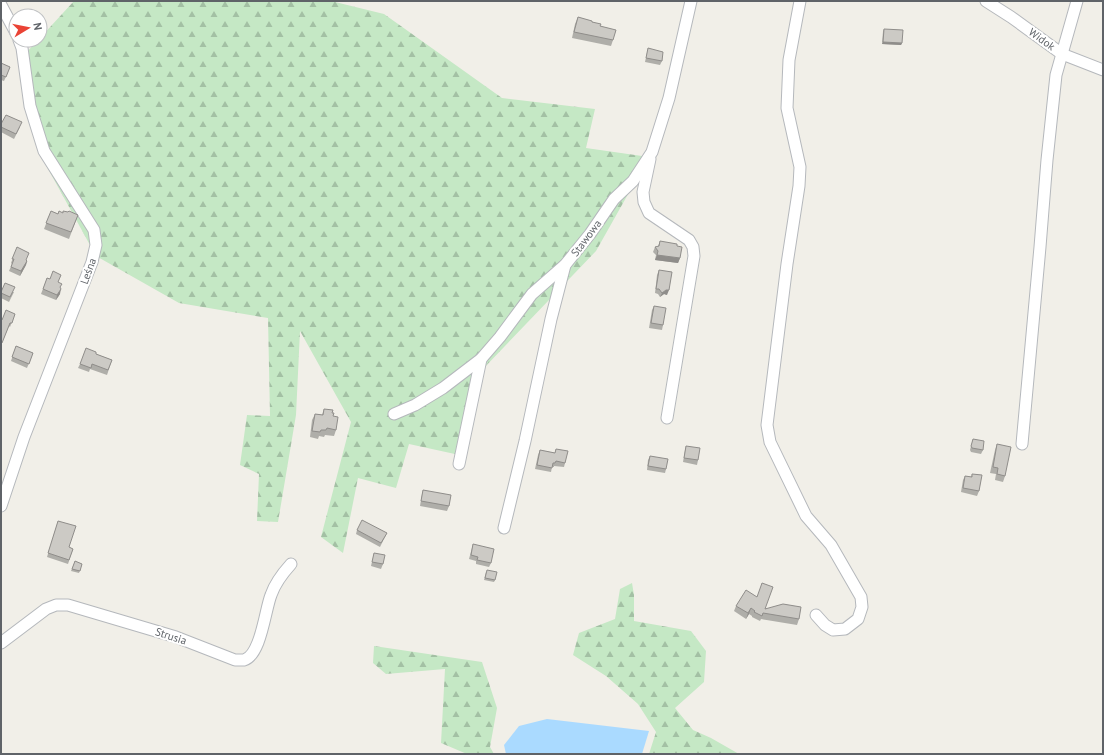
<svg xmlns="http://www.w3.org/2000/svg" width="1104" height="755" font-family="'PT Sans',sans-serif">
<defs>
<pattern id="forest-firs" width="22" height="20" patternUnits="userSpaceOnUse"><rect width="22" height="20" fill="#c5e8c5"/><path d="M5 1l3.5 6h-7zM16 11l3.5 6h-7z" fill="#a3c0a4"/></pattern>
</defs>
<rect width="100%" height="100%" fill="#f1efe8"/>
<g fill="url(#forest-firs)">
<path d="M74,1h257l53,13 118,84 93,11 -9,39 63,9 -53,94 -114,119 -18,86 -55,-12 -13,44 -38,-10 -15,75 -22,-16 30,-115 -51,-91 -4,84 -18,107 -21,-1 2,-47 -19,-9 7,-50 23,1 -2,-98 -89,-15 -83,-47 -55,-100 -15,-103 12,-13h2v-2z"/>
<path d="M632,583l2,12v26l57,10 15,20 -2,31 -29,26 18,22 18,8 28,16h-90l7,-22 -18,-28 -32,-28 -33,-21 6,-22 36,-14 5,-30z"/>
<path d="M374,646l108,16 15,46 -7,39 4,7h-27l-26,-11 4,-74 -59,5 -13,-11z"/>
</g>
<path fill="#aadaff" d="M547,719l102,12 -7,23h-136l-2,-9 15,-19z"/>
<g fill="none" stroke-linecap="round" stroke-linejoin="round">
<g stroke="#b5b8bc" stroke-width="13">
<g id="minor">
<path d="M800,1l-11,59 -2,48 13,59 -1,19 -12,78 -20,161 3,17 36,74 25,29 30,52 1,10 -4,12 -13,10 -12,1 -8,-5 -9,-10"/>
<path d="M986,1l25,16 51,37 41,16"/>
<path d="M1,5l15,28"/>
<path d="M650,159l-7,33 1,10 5,11 40,27 4,7 1,9 -27,162"/>
<path d="M394,414l21,-9 28,-17 38,-29 19,-22 32,-43 33,-29 25,-31 24,-35 19,-18 19,-29 17,-54 22,-97"/>
<path d="M1022,444l18,-197 7,-87 9,-85 21,-74"/>
<path d="M459,464l22,-105"/>
<path d="M1,506l23,-69 68,-175 4,-17 -2,-15 -50,-79 -14,-45 -8,-58 -3,-8"/>
<path d="M504,528l21,-87 26,-122 14,-54"/>
<path d="M1,643l45,-34 10,-4h12l108,32 59,23c2,0 6,0 9,0 17,-5 21,-50 27,-65 4,-12 11,-21 20,-31"/>
</g>
</g>
<use href="#minor" stroke="#fff" stroke-width="11"/>
</g>
<g fill="#afaea9">
<path d="M578,17l14,5 21,18 -2,6 -39,-8 3,-14z"/>
<path d="M884,29l18,14 -1,2 -19,-1 1,-13z"/>
<path d="M648,48l14,13 -2,4 -15,-3z"/>
<path d="M1,63l7,9 -4,9 -3,-1z"/>
<path d="M1,124l19,3 -6,12 -13,-7z"/>
<path d="M51,211l7,3 10,-2 10,3 -9,24 -25,-10z"/>
<path d="M660,241l17,5 3,12 -2,5 -23,-3 1,-5 -3,-3 2,-5 3,-1z"/>
<path d="M17,247l9,13 1,1 -1,4 -6,11 -11,-5 3,-7 -1,-1z"/>
<path d="M659,270l8,25 -3,-1 -4,3 -2,-3 -3,-1 2,-18z"/>
<path d="M47,278l11,4 2,6v6l-4,6 -15,-6z"/>
<path d="M1,292h13l-5,10 -8,-4z"/>
<path d="M654,306l9,19 -1,5 -13,-2 3,-18z"/>
<path d="M15,314l-5,13 -1,-1 -8,19v-26l1,1z"/>
<path d="M16,346l17,7 -6,15 -16,-7z"/>
<path d="M96,354l16,6 -5,15 -17,-6 -1,3 -11,-4 2,-4z"/>
<path d="M324,409l8,4 4,17 -2,6 -9,-1 -1,2 -5,-1 -1,3 -8,-2 2,-17 3,-6 7,1z"/>
<path d="M973,439l10,11 -2,4 -10,-2 -1,-2z"/>
<path d="M997,444l8,32 -2,6 -8,-2 1,-6 -6,-1 5,-23z"/>
<path d="M686,446l12,14 -1,5 -14,-3 2,-12z"/>
<path d="M556,449l9,14 -1,4 -10,-1v1h-2l-1,5 -16,-3 3,-14 2,-5 15,3z"/>
<path d="M650,456l16,13 -1,4 -18,-3 1,-10z"/>
<path d="M972,474l7,17 -2,5 -16,-4 2,-12 2,-4 6,1z"/>
<path d="M423,490l26,16 -2,5 -27,-5 2,-12z"/>
<path d="M58,521l11,26 4,2 -5,15 -21,-7z"/>
<path d="M357,530l30,3 -7,14 -24,-13z"/>
<path d="M473,544l18,19 -2,4 -13,-3v-3l-7,-2z"/>
<path d="M374,553l9,11 -2,5 -10,-3z"/>
<path d="M75,561l7,3 -3,9 -8,-2z"/>
<path d="M486,572l9,8 -1,2 -10,-2z"/>
<path d="M736,606l29,3 34,10 -2,6 -36,-6 -1,2 -8,-4v-1l-3,-2 -3,5 -12,-8z"/>
</g>
<g fill="#8f8d8a">
<path d="M883,42l19,1 -1,2 -19,-1z"/>
<path d="M657,255l23,3 -2,5 -23,-3z"/>
<path d="M27,261l-1,4 -6,11 1,-5z"/>
<path d="M61,289l-1,5 -4,6 1,-5z"/>
<path d="M666,290h3l-2,5 -3,-1 -4,3 2,-4z"/>
<path d="M751,608l-2,6 -3,5 2,-6z"/>
</g>
<g fill="#cccac5" stroke="#8f8d8a">
<path d="M578,17l14,4v1l9,2 -1,2 16,4 -3,10 -39,-8z"/>
<path d="M884,29l19,1 -1,13 -19,-1z"/>
<path d="M648,48l15,4 -1,9 -16,-3z"/>
<path d="M1,63l9,4 -4,10 -5,-2z"/>
<path d="M6,115l16,7 -6,12 -15,-7v-3z"/>
<path d="M51,211l7,3 1,-3 4,2v-2l5,1 1,-1 9,4 -7,17 -25,-9z"/>
<path d="M660,241l17,3v2l5,1 -2,11 -23,-3 1,-4 -3,-4 4,-1z"/>
<path d="M17,247l12,6 -3,7 1,1 -6,10 -10,-4 3,-8h-2z"/>
<path d="M659,270l13,2 -3,18h-3l-4,3 -3,-4h-3z"/>
<path d="M53,271l8,4 -3,7 4,2 -2,3 1,2 -4,6 -14,-6 4,-11 3,1z"/>
<path d="M5,283l10,4 -5,10 -9,-4v-1z"/>
<path d="M654,306l12,2 -3,17 -12,-2z"/>
<path d="M6,310l9,4 -3,9h-2l-8,20 -1,-1v-23l1,1z"/>
<path d="M16,346l17,7 -4,11 -17,-7z"/>
<path d="M86,348l10,4v2l16,6 -4,10 -16,-6 -1,4 -11,-4z"/>
<path d="M324,409l9,1 -1,3h2l-1,3 5,1 -2,13 -9,-2 -1,2h-5l-1,2 -8,-1 3,-17 8,1z"/>
<path d="M973,439l11,2 -1,9 -11,-2 -1,-2z"/>
<path d="M997,444l14,3 -6,29 -8,-2 1,-6 -5,-1z"/>
<path d="M686,446l14,2 -2,12 -14,-2z"/>
<path d="M556,449l12,2 -3,12 -9,-2 -1,2h-2l-1,5 -15,-3 3,-15 15,3z"/>
<path d="M650,456l18,3 -2,10 -18,-3z"/>
<path d="M972,474l10,1 -3,16 -16,-3 2,-12 7,1z"/>
<path d="M423,490l28,5 -2,11 -28,-5z"/>
<path d="M362,520l25,13 -6,10 -24,-13z"/>
<path d="M58,521l18,5 -7,21 4,2 -4,11 -21,-7z"/>
<path d="M473,544l21,5 -3,14 -14,-3 1,-3 -7,-2z"/>
<path d="M374,553l11,2 -2,9 -11,-2z"/>
<path d="M75,561l7,3 -2,7 -8,-2z"/>
<path d="M487,570l10,2 -2,8 -10,-2z"/>
<path d="M762,583l11,4 -8,22 18,-5 18,3 -2,12 -36,-6 -1,3 -8,-4 1,-1 -4,-3 -3,5 -12,-7 10,-16 11,7z"/>
</g>
<g text-anchor="middle" dominant-baseline="central" stroke-width="4" stroke-linejoin="round" paint-order="stroke">
<g font-size="11" fill="#5f6368" stroke="#fff">
<text transform="translate(1042 39) rotate(36)">Widok</text>
<text transform="translate(586 238) rotate(-53)">Stawowa</text>
<text transform="translate(88 271) rotate(-70)">Leśna</text>
<text transform="translate(171 636) rotate(18)">Strusia</text>
</g>
</g>
<rect width="1104" height="755" fill="none" stroke="#5f6368" stroke-width="4"/>
<g transform="translate(28 28) rotate(80)"><circle r="19" fill="#ffffff" stroke="#bfc1c3"/>
<path d="M0-3L7 15L0 10L-7 15Z" fill="#ea4335"/>
<text y="-6" font-size="11" font-weight="bold" text-anchor="middle" fill="#5f6368">N</text>
</g>
</svg>
